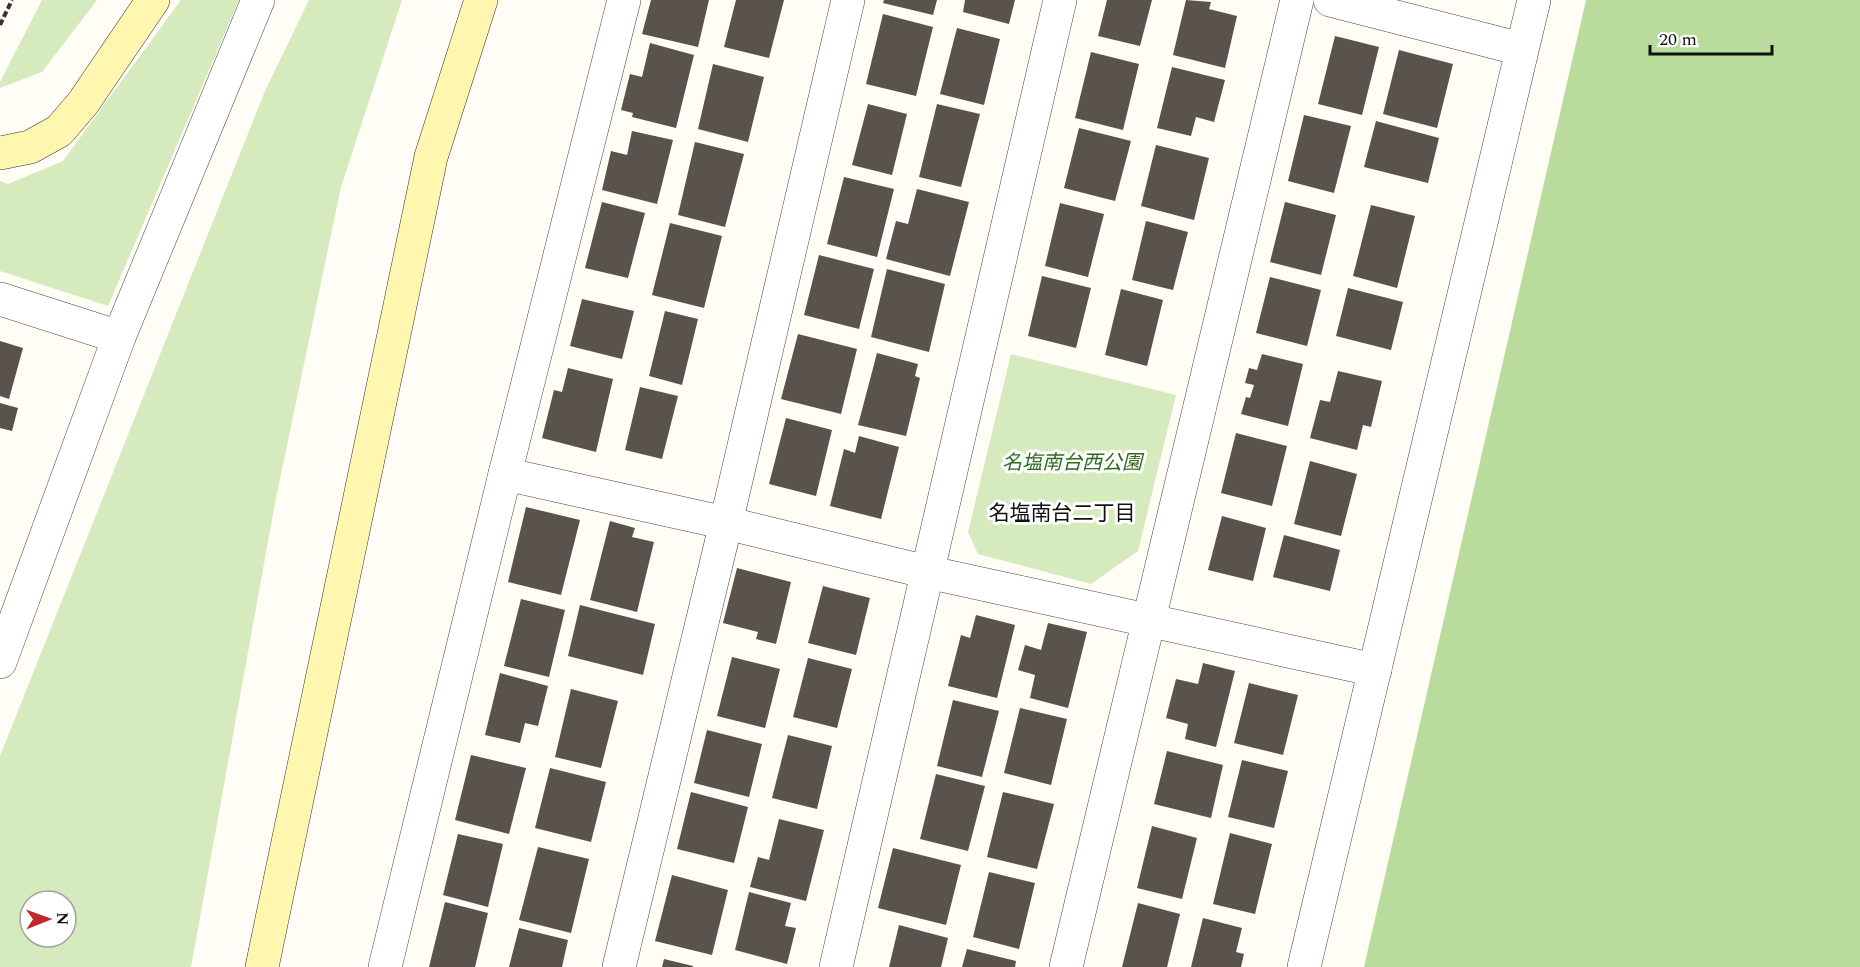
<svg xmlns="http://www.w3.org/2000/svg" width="1860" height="967" font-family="Spectral,'Noto Sans JP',serif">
<rect width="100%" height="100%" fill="#fffdf5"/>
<g fill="#d5ebbd" fill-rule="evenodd">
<path d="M42,0h55l-55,72 -42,16v-6z"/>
<path d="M181,0h58l-131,306 -108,-35v-90l8,3 55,-23z"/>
<path d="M309,0h93l-61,187 -66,316 -84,464h-191v-211l265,-665zM30,901h36v36h-36z"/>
<path d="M1011,354l165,41 -38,156 -47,33 -113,-30 -10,-22z"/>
</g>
<path fill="#b9dc9c" d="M1586,0h274v967h-496z"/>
<g fill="#5a524d">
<path d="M651,0h58l-11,47 -56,-13z"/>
<path d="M736,0h48l-15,58 -45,-11z"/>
<path d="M884,0h53l-4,15 -50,-12z"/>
<path d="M965,0h50l-6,24 -46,-12z"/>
<path d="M1107,0h45l-12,46 -42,-10z"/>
<path d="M1186,0l25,2 -2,7 28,7 -12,52 -52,-13z"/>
<path d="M883,14l50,13 -17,69 -50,-12z"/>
<path d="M957,28l43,11 -16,66 -44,-11z"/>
<path d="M1335,36l44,11 -17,68 -44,-11z"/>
<path d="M650,43l44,12 -18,73 -44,-11 1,-4 -12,-3 9,-36 12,3z"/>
<path d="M1399,50l54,14 -16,64 -54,-14z"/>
<path d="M1091,52l48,12 -16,66 -48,-12z"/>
<path d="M713,64l51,13 -16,65 -50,-13z"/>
<path d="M1172,67l53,13 -11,42 -18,-5 -5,19 -34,-8z"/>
<path d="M868,104l39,10 -15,61 -40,-10z"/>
<path d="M937,104l43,10 -19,73 -42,-10z"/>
<path d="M1304,115l47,11 -17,67 -46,-12z"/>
<path d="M1376,121l63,17 -11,45 -64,-16z"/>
<path d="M1079,128l52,13 -16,60 -51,-13z"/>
<path d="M632,131l41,9 -16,64 -55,-14 9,-39 16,4z"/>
<path d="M695,142l49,12 -19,73 -47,-12z"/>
<path d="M1156,145l53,13 -15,62 -53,-14z"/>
<path d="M844,177l50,12 -17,68 -50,-13z"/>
<path d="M917,189l52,13 -19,74 -64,-17 10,-38 12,3z"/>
<path d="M602,202l43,11 -17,65 -43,-10z"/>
<path d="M1285,202l51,13 -15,60 -51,-13z"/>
<path d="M1060,203l44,11 -16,63 -43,-11z"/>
<path d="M1371,205l44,11 -18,72 -44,-12z"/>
<path d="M1146,221l42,11 -15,58 -41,-10z"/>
<path d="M670,223l52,13 -18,72 -52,-13z"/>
<path d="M819,255l55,14 -15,60 -55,-14z"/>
<path d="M887,269l58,15 -16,68 -58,-15z"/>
<path d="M1042,276l49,12 -15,60 -48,-12z"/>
<path d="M1270,277l51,13 -14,56 -51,-13z"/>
<path d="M1348,288l55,14 -12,48 -55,-14z"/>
<path d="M1121,289l42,11 -16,66 -42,-11z"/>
<path d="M582,299l52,12 -12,48 -52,-13z"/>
<path d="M665,311l33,8 -16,66 -33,-9z"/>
<path d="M798,334l59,15 -16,65 -60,-15z"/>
<path d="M0,341l23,7 -14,51 -9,-3z"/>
<path d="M877,353l41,11 -3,12 5,2 -14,58 -48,-11z"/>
<path d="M1262,354l41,10 -15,62 -47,-12 5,-17 4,1 4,-13 -9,-2 4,-15 8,2z"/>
<path d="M568,368l45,11 -17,73 -54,-14 12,-48 8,2z"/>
<path d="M1338,371l44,10 -11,46 -8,-2 -6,25 -47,-12 10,-38 10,2z"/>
<path d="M640,387l38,9 -16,63 -37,-9z"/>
<path d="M0,403l18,5 -6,23 -12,-3z"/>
<path d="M786,418l46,12 -16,66 -47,-12z"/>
<path d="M1236,433l51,13 -15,60 -51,-13z"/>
<path d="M859,436l40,11 -18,72 -51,-13 14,-57 11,4z"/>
<path d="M1310,461l47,13 -16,62 -47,-12z"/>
<path d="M526,507l54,13 -19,75 -53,-13z"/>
<path d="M1222,516l44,12 -13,53 -45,-11z"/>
<path d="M610,521l25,7 -3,9 22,5 -17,70 -47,-12z"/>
<path d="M1284,535l56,15 -10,41 -57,-14z"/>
<path d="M737,568l54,14 -15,62 -20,-5 2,-7 -35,-9z"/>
<path d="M823,586l47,12 -14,57 -48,-12z"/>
<path d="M521,599l44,11 -16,67 -45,-11z"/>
<path d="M580,605l75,19 -12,51 -75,-19z"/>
<path d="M976,615l39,10 -18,73 -49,-12 13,-51 9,3z"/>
<path d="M1048,623l39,9 -19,76 -38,-10 5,-23 -17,-5 7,-25 16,5z"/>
<path d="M732,657l48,12 -15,59 -48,-12z"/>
<path d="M808,658l44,11 -15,59 -44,-11z"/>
<path d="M1203,663l32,8 -19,76 -31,-8 3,-15 -22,-6 10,-39 22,5z"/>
<path d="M500,673l48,13 -10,40 -13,-3 -5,20 -35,-8z"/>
<path d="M1249,683l49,12 -15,60 -49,-12z"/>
<path d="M571,689l47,12 -17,67 -46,-11z"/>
<path d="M953,700l46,11 -17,66 -45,-11z"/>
<path d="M1020,708l47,11 -16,66 -47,-12z"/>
<path d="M707,730l55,14 -13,53 -55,-14z"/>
<path d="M788,735l44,11 -15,63 -45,-11z"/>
<path d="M1167,751l56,14 -12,53 -57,-14z"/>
<path d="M471,755l55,13 -17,66 -54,-14z"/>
<path d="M1242,760l46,11 -14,57 -46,-11z"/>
<path d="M550,768l56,14 -15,60 -56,-14z"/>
<path d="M936,774l49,12 -17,65 -48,-12z"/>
<path d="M691,792l57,15 -14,56 -57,-14z"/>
<path d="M1003,792l51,12 -17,65 -50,-12z"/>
<path d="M779,819l45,11 -18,71 -56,-14 8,-30 11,3z"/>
<path d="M1152,826l45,12 -15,61 -45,-11z"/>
<path d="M1230,833l42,11 -17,70 -42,-10z"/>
<path d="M458,834l45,10 -15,63 -45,-12z"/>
<path d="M538,847l51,12 -18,74 -52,-13z"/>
<path d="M893,848l68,17 -15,60 -68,-17z"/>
<path d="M989,872l46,11 -16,66 -46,-12z"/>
<path d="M672,875l56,15 -16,65 -57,-14z"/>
<path d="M749,892l42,11 -6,23 11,2 -9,36 -52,-14z"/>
<path d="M445,902l43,11 -13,54h-46z"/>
<path d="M1138,903l42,11 -13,53h-45z"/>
<path d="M1203,918l39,10 -6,24 8,2 -3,13h-50z"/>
<path d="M899,925l49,13 -7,29h-52z"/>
<path d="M519,928l49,12 -6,27h-53z"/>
<path d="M967,949l49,12 -1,6h-53z"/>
<path d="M664,959l29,7v1h-31z"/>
</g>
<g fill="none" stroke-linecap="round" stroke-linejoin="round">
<g stroke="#444" stroke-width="34">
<g id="street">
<path d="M1330,0l191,49"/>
<path d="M0,299l119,38"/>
<path d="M505,474l221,49 201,49 448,98"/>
<path d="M0,662l119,-325 139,-337"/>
<path d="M385,967l120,-493 119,-474"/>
<path d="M619,967l107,-444 122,-523"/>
<path d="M836,967l224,-967"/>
<path d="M1066,967l231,-967"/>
<path d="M1304,967l230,-967"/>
</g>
</g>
<g stroke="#333" stroke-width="34">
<g id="secondary">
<path d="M0,153l30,-6 29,-16 24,-28 70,-103"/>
<path d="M262,967l169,-810 50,-157"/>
</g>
</g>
<path stroke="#333" stroke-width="4" stroke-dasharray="6 3" stroke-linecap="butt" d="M0,25l12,-25"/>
<use href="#street" stroke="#fff" stroke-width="33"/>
<use href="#secondary" stroke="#fff6b0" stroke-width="33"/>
</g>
<g text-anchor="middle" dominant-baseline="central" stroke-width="6" stroke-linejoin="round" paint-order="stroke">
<g font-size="20" font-style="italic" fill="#2f6b1f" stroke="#fff">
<text x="1072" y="463">名塩南台西公園</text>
</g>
<g font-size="21" fill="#111" stroke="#fff">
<text x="1062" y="514">名塩南台二丁目</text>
</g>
</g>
<g transform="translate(48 919) rotate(89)"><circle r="28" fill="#ffffff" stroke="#a0a0a0" stroke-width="1.5"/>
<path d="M0-4.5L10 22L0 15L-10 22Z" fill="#c4262e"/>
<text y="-9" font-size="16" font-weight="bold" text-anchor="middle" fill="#111111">N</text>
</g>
<path d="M1650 45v9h122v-9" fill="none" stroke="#111111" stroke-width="3"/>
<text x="1659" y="45" font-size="18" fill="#111111" stroke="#ffffff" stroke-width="4.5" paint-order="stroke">20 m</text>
</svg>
